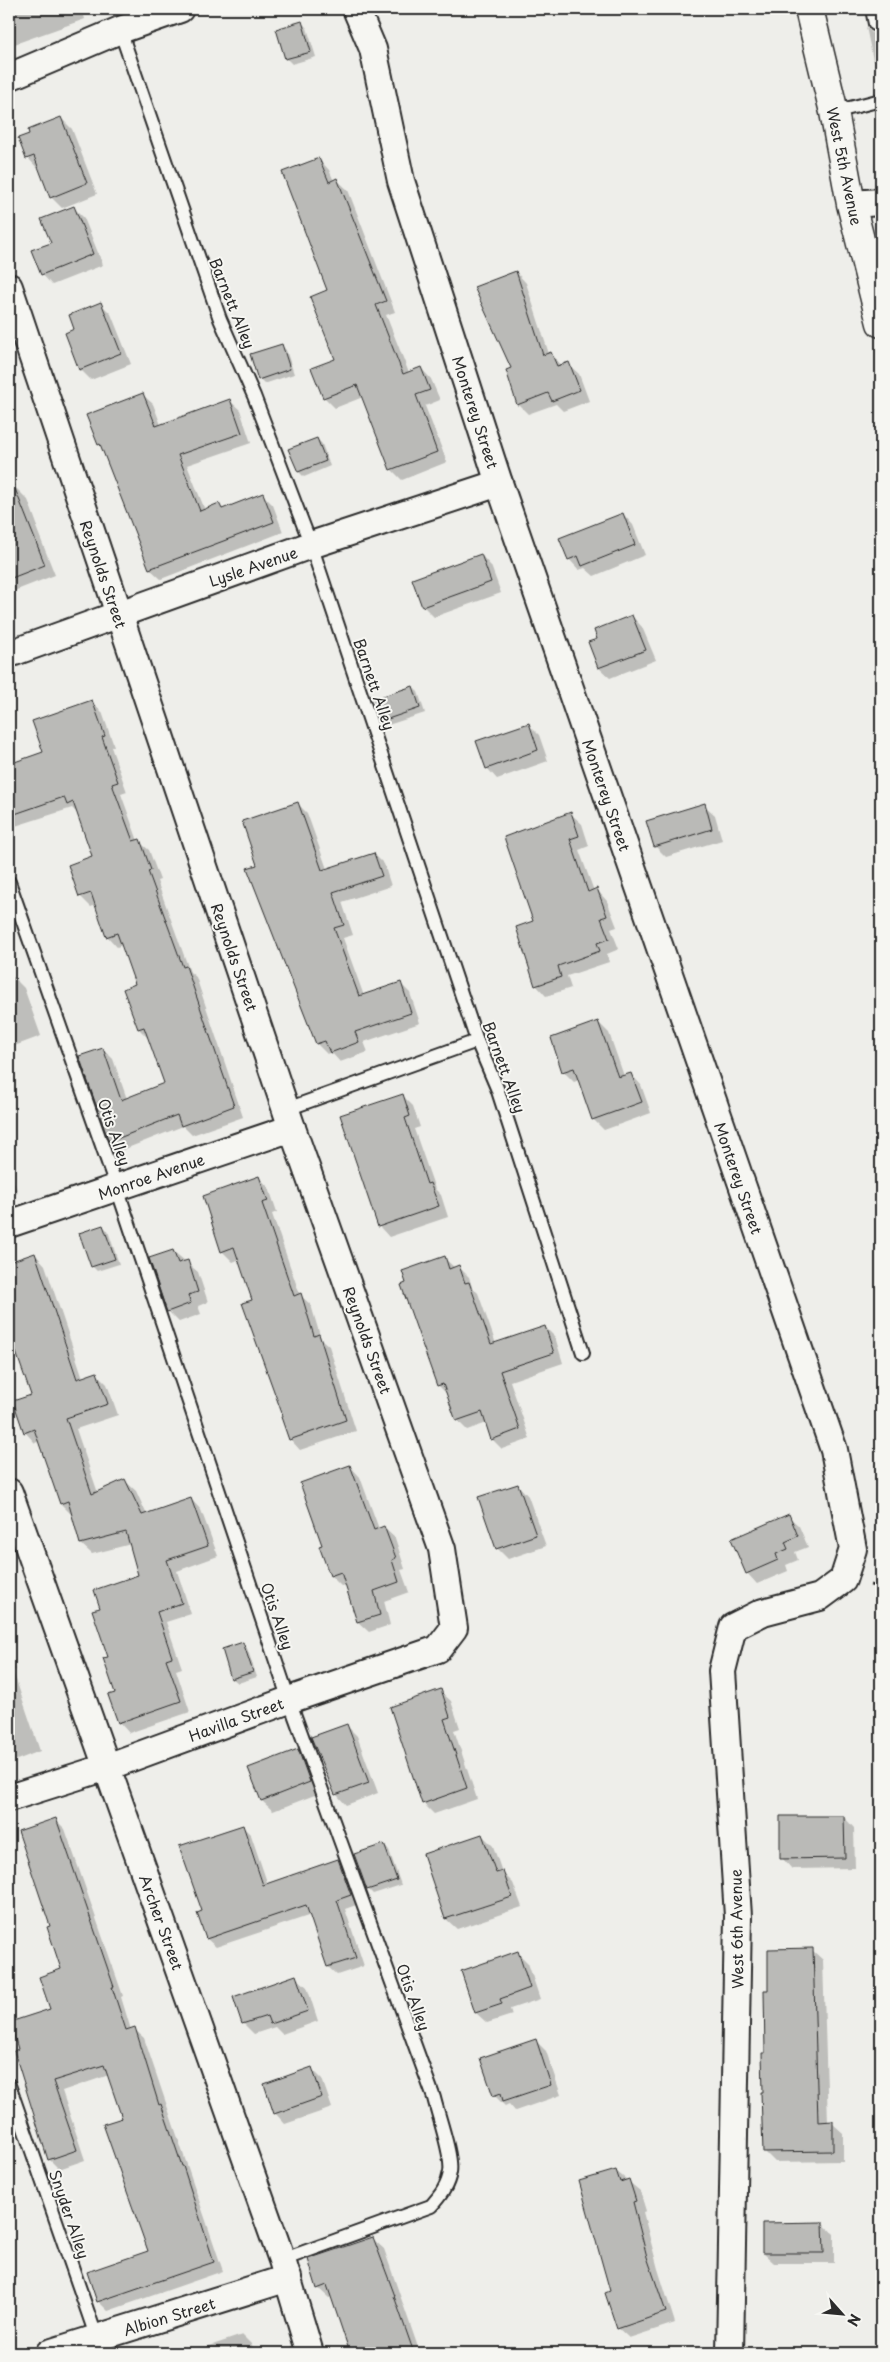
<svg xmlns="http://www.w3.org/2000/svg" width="890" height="2362" font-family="'Playpen Sans',sans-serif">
<rect width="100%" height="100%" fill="#eeeeea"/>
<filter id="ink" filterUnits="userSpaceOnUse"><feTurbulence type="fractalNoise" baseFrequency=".02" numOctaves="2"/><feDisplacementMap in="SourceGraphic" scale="10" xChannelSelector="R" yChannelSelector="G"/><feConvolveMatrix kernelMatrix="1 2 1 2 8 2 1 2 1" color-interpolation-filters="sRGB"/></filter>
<g filter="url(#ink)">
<g fill="#0003">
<path d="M9,9h73l3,10 -76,27z"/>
<path d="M302,23l5,5 9,29 -24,7 -5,-5 -9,-29z"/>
<path d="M866,27l6,6h6l3,-3v38l-8,-8z"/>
<path d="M61,118l11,11 25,65 -35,14 -11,-11 -11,-29 -2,1 -10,-11z"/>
<path d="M319,159l10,11 5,11 3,-1 11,10 47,122 -9,3 23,58 12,-5 10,11 9,21 -15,6 22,56 -45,18 -11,-11 -28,-72 -28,11 -11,-11 12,-38 -8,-68z"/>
<path d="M74,208l10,10 19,47 -51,20 -10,-11 10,-31z"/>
<path d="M516,272l10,11 23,71 2,-1 11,13 6,-2 11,10 10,27 -26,10 -7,-7 -28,10 -10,-10 -5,-36z"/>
<path d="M101,304l10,10 20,50 -40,16 -11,-11 -4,-39z"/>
<path d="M281,345l5,5 8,24 -30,10 -5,-5z"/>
<path d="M142,394l11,10 8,21 68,-25 11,10 11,33 -64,22 18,45 14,-5 5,5 39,-15 10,10 10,27 -122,47 -11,-10 -46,-120 -5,-5z"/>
<path d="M317,439l5,5 8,22 -26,11 -5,-5z"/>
<path d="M17,489l11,11 10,27h-2l19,48 -46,18v-101z"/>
<path d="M623,514l10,11 12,30 -51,21 -9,-8 -6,2 -10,-11z"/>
<path d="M481,555l10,11 10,27 -67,24 -11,-11z"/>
<path d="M632,616l10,11 14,33 -46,18 -11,-10 -9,-25 8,-4z"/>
<path d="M413,687l5,5 7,21 -37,12 -5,-5z"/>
<path d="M92,702l10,10 12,34 -3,1 16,45 -6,2 17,47 11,9 11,30 -3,1 33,91 6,5 47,140 -51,18 -9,-9 -63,25 -10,-10 -7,-92 10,10 14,40 39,-15 -17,-45 -10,-10 -15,-39 13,-5 -15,-40 -5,2 -10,-11 -11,-31 -5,2 -10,-10 -12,-31 25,-9 -16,-43 -6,-6 -63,20v-63l36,-12z"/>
<path d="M528,724l11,11 9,26 -51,18 -10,-11z"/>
<path d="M297,803l10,10 20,56 47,-15 10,10 7,22 -49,16 11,33 -10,3 21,58 36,-13 10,10 10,30 -56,19 4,10 -28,10 -9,-10 -4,2 -10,-10 -68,-175 10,-4z"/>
<path d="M704,805l11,10 7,25 -56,17 -11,-11z"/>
<path d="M571,814l11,10 7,22 -10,4 15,41 3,-1 10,11 10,26 -6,2 8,20 -12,5 2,8 -42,14 4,12 -25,8 -10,-11 -1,-64z"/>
<path d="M13,977l11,11 17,48 -32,12v-70z"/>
<path d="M598,1022l11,11 15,43 7,-2 10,11 10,28 -47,17 -11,-11 -14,-39 -5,2 -11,-11z"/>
<path d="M402,1095l11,11 7,21 -6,2 21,60 6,6 7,22 -59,20 -10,-11z"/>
<path d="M9,1167l9,26 -9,3z"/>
<path d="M259,1177l10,11 8,24 -5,2 28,81 11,10 10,34 8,7 27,85 -56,19 -10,-11 -36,-138 -14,-42 -7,3 -11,-11z"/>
<path d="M103,1226l5,5 11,33 -22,7 -5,-5z"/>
<path d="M173,1251l25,21 10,30 -10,4 3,8 -22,8 -11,-11z"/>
<path d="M35,1254l10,11 38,113 14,-4 10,10 11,31 -42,14 22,64 27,-12 11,10 11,24 44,-16 10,11 17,46 -41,15 14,43 -25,8 16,46 -6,2 14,42 -61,21 -10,-11 -2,-28 -16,-86 39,-32 -9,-32 -39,10 -11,-10 -8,-31 -2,1 -10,-10 -21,-63 -5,2 -10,-11 7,-36 -21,-61h-2v-72z"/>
<path d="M444,1258l11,10 4,-1 10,10 3,10 6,6 18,51 49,-17 10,10 8,26 -53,18 20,58 -28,10 -10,-10 -5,-16 -20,7 -10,-10 -9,-25 -10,-10z"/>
<path d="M350,1466l10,11 19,52 5,-1 11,10 10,31 -4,1 8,22 -25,9 6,24 -21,7 -11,-10 -12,-37 -5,1 -10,-10 -7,-30z"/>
<path d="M518,1485l10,11 18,50 -38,13 -11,-11z"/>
<path d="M788,1516l11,10 9,21 -13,5 3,8 -12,5 2,6 -31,13 -10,-11z"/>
<path d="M242,1643l5,5 10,29 -19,6 -6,-5z"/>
<path d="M9,1650l7,20 -3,1 27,80 -31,12z"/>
<path d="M440,1691l11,10 9,27 -6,2 23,69 -43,15 -11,-11z"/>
<path d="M347,1726l10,10 21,57 -32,12 -10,-11 -23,-56z"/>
<path d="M298,1750l10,11 12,32 -47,18 -11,-10 -12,-33z"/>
<path d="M844,1817l10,11 1,40 -63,1 -10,-11z"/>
<path d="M56,1820l9,9 58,167 -2,1 10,33 3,-1 10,9 79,233 -115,40 -10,-10 51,-49 -25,-133 -15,-44 -47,16 23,69 -26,9 -10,-10 -29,-109 31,-40 11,-40 -10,-43z"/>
<path d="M242,1826l9,9 17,50 70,-24 9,9 12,34 -14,5 19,57 -27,9 -9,-8 -17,-52 -95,32 -9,-8 -4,-27z"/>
<path d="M482,1835l11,11 9,26 11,11 9,24 -65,22 -11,-10 -22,-64z"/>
<path d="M384,1845l5,5 12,35 -28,9 -5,-5z"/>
<path d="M812,1950l11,10 5,163h4l11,10v28l-68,1 -11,-11 5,-160z"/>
<path d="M518,1953l10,10 12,36 -30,10 2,6 -25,8 -11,-10 -14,-42z"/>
<path d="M296,1977l11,10 11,34 -36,13 -7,-7 -21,7 -11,-11z"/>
<path d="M536,2041l10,10 15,44 -46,16 -6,-7 -4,2 -11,-11z"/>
<path d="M312,2069l10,10 10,29 -47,16 -10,-11z"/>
<path d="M616,2171l24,20 6,20 -3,1 15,57 17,54 -46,15 -11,-10 -6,-36z"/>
<path d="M9,2188l3,11 -3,1z"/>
<path d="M823,2224l11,10v29h-60l-11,-10z"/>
<path d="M373,2239l11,10 36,104h-69l-19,-56 -3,1 -11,-10z"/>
<path d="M878,2267h3v35l-2,-2z"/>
<path d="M242,2335l10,10 3,8h-66z"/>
</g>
<g fill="#babab7" stroke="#2b2b2b">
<path d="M302,21l9,31 -26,7 -9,-30z"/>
<path d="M61,117l26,66 -37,15 -16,-42 -8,3 -8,-21 11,-4 -1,-4z"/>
<path d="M319,158l10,24 8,-4 37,93 12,30 -10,4 27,69 18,-7 9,23 -14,5 21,57 -47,18 -33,-85 -34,13 -12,-30 24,-9 -25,-62 17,-7 -45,-118z"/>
<path d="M74,206l19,48 -52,21 -10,-25 20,-7 -10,-24z"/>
<path d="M516,271l27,84 8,-3 6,14 12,-4 11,28 -28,11 -4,-8 -31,12 -11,-35 5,-2 -37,-81z"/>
<path d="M101,302l20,51 -42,17 -14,-37 9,-4 -5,-14z"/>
<path d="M282,344l8,25 -32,11 -8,-26z"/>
<path d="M143,393l13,33 74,-27 12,34 -64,22 22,56 19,-8 3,6 41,-16 11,29 -125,47 -49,-125 -2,1 -12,-30z"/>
<path d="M317,438l9,23 -28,11 -10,-23z"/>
<path d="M10,476l35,89 -36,14v-102z"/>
<path d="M623,513l12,32 -53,21 -4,-10 -10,4 -9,-22z"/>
<path d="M481,554l10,28 -69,25 -10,-28z"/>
<path d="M632,615l14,35 -48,18 -10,-26 9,-3 -3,-9z"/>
<path d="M413,686l7,22 -38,13 -8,-22z"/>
<path d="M92,700l13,36 -3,1 16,45 -6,2 21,57 7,-2 11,31 -3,1 35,96 3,-1 48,140 -53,20 -4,-11 -68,27 -30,-86 24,-8 18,52 43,-17 -20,-56 -6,2 -15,-40 12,-5 -18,-51 -11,4 -15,-44 -12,4 -11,-32 24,-9 -19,-54 -6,3 -3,-8 -55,19v-52l34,-12 -11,-31z"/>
<path d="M529,723l9,27 -52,19 -10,-28z"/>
<path d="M298,802l24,68 52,-17 8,23 -49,16 11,33 -10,3 25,68 42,-14 10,31 -56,19 4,10 -29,11 -5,-12 -9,3 -69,-176 10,-3 -15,-44z"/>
<path d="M705,803l7,26 -58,18 -8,-26z"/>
<path d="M571,812l8,24 -9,3 18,53 9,-4 10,28 -6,2 8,21 -12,4 3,8 -42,15 3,11 -26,9 -19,-59 17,-6 -29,-84z"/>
<path d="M598,1021l20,56 13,-4 11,29 -50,18 -18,-52 -12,4 -11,-34z"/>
<path d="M403,1094l7,22 -5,2 22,66 3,-1 9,23 -61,21 -38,-112z"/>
<path d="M259,1176l9,25 -6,2 32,93 7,-3 13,43 5,-2 27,86 -57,20 -8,-23 2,-1 -41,-113 10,-3 -18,-53 -13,5 -18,-56z"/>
<path d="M103,1225l12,34 -24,8 -12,-34z"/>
<path d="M173,1250l5,13 10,-3 10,32 -10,3 3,8 -24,9 -18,-54z"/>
<path d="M35,1253l42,126 20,-7 11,32 -42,14 26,76 33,-15 17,36 49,-17 17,48 -41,14 15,43 -25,9 15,45 -6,2 15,42 -63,22 -10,-28 7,-2 -12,-35 5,-1 -16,-47 8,-2 -6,-18 44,-15 -12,-43 -46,12 -12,-43 -8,3 -26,-75 -10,4 -11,-32 18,-6 -22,-63v-70z"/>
<path d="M445,1256l4,13 10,-4 6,18 4,-1 22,62 54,-18 9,27 -54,18 20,58 -29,11 -9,-28 -26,9 -13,-37 -6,2 -36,-101 5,-2 -4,-12z"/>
<path d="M350,1465l24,65 10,-4 12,32 -4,2 7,22 -25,9 6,24 -23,7 -16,-50 -11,4 -11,-30 3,-1 -22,-62z"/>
<path d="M518,1484l18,51 -40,14 -18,-52z"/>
<path d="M789,1514l9,22 -13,6 3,7 -12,5 2,6 -32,14 -15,-35z"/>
<path d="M243,1642l10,30 -22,7 -9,-30z"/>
<path d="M441,1689l9,28 -6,2 23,69 -45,16 -32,-97z"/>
<path d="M347,1724l22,59 -34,12 -24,-58z"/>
<path d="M298,1749l12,33 -49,19 -13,-33z"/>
<path d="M780,1816h64l1,42 -65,1z"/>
<path d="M56,1818l58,169h-2l14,43 9,-3 24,78 2,-1 21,62h1l31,96 -117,40 -10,-30 61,-21 -45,-127 19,-6 -18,-53 -51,16 24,69 -29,10 -34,-109 4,-2 -8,-27 40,-13 -11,-32 22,-8 -14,-42 3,-1 -32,-95z"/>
<path d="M243,1825l20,60 75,-26 13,36 -14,5 19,58 -29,9 -21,-62 -100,34 -9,-26 5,-2 -23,-65z"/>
<path d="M482,1834l14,39 7,-2 9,26 -67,22 -22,-65z"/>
<path d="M384,1844l13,36 -30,10 -13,-36z"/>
<path d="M813,1948l5,174 15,-1v30l-70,1 -2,-60h2l-1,-39h3l-1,-63h4v-41z"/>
<path d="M518,1951l12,37 -30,11 2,5 -27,9 -14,-42z"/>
<path d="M296,1975l12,36 -38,13 -3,-8 -25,8 -9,-27z"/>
<path d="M536,2039l15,46 -48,16 -2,-8 -8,3 -13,-38z"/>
<path d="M312,2067l10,30 -48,17 -10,-30z"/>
<path d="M616,2170l4,12 9,-3 7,22 -3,1 14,55 19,55 -49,17 -12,-36 5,-2 -31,-110z"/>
<path d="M823,2222l1,31h-62v-30z"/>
<path d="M373,2237l22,59h-1l20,57h-64l-23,-68 -10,4 -9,-30z"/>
</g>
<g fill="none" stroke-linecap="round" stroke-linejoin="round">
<g stroke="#2b2b2b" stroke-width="16">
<g id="service">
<path d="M872,9l3,15"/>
<path d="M120,30l100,289 34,77 57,149 166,496 20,47 86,265"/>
<path d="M834,112l47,-12"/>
<path d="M9,882l108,306 172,512 145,398c4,17 19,59 16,74 -2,14 -10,24 -19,34l-149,54"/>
<path d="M287,1109l190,-68"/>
<path d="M9,2085l93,268"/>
</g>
</g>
<g stroke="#2b2b2b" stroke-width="30">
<g id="minor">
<path d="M356,9l17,40 28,132 98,302 335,967 19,99 -10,31 -23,17 -57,15 -30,15 -11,44 16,245 -8,437"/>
<path d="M9,77l111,-47 60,-21"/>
<path d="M851,204l30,-2"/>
<path d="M9,287l283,841 150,421 12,79 -16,21 -149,51 -182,67 -98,31"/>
<path d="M9,654l302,-109 188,-62"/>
<path d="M9,1224l283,-96"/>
<path d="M9,1492l273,768 28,93"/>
<path d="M49,2353l239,-75"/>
</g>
</g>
<g stroke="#2b2b2b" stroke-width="31">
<path id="primary" d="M809,9l25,103 17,92 30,119"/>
</g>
<path stroke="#2b2b2b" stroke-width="3" stroke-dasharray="5 4" stroke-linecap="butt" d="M870,1585l11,2"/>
<use href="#service" stroke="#f6f6f2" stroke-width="12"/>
<use href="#minor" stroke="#f6f6f2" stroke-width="26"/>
<use href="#primary" stroke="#f6f6f2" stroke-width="28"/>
</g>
</g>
<g text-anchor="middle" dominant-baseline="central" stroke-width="4" stroke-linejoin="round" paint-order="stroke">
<g font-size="15" fill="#2b2b2b" stroke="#f6f6f2">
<text transform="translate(845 166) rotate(78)">West 5th Avenue</text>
<text transform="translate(233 303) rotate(68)">Barnett Alley</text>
<text transform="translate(476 412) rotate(72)">Monterey Street</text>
<text transform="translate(253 566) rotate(-19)">Lysle Avenue</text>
<text transform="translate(104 574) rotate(71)">Reynolds Street</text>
<text transform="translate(375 684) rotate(71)">Barnett Alley</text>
<text transform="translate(607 795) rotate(71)">Monterey Street</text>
<text transform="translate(235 957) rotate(71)">Reynolds Street</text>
<text transform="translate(505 1067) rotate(70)">Barnett Alley</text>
<text transform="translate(115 1132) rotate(71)">Otis Alley</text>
<text transform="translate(151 1176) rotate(-19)">Monroe Avenue</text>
<text transform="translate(739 1178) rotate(71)">Monterey Street</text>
<text transform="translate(368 1340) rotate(70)">Reynolds Street</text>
<text transform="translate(278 1616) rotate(71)">Otis Alley</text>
<text transform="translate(236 1719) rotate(-20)">Havilla Street</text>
<text transform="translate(162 1922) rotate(70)">Archer Street</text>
<text transform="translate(736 1929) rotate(-91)">West 6th Avenue</text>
<text transform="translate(414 1997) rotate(70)">Otis Alley</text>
<text transform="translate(70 2214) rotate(71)">Snyder Alley</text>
<text transform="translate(169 2316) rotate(-17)">Albion Street</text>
</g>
</g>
<rect width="890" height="2362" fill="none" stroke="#f6f6f2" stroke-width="30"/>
<rect x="15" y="15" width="860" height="2332" fill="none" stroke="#2b2b2b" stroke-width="2" filter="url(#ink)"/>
<g transform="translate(842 2314) rotate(117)" stroke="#f6f6f2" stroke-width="4" paint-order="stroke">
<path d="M0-4L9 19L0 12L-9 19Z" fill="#2b2b2b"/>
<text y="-8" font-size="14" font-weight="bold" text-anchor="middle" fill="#2b2b2b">N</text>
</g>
</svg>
